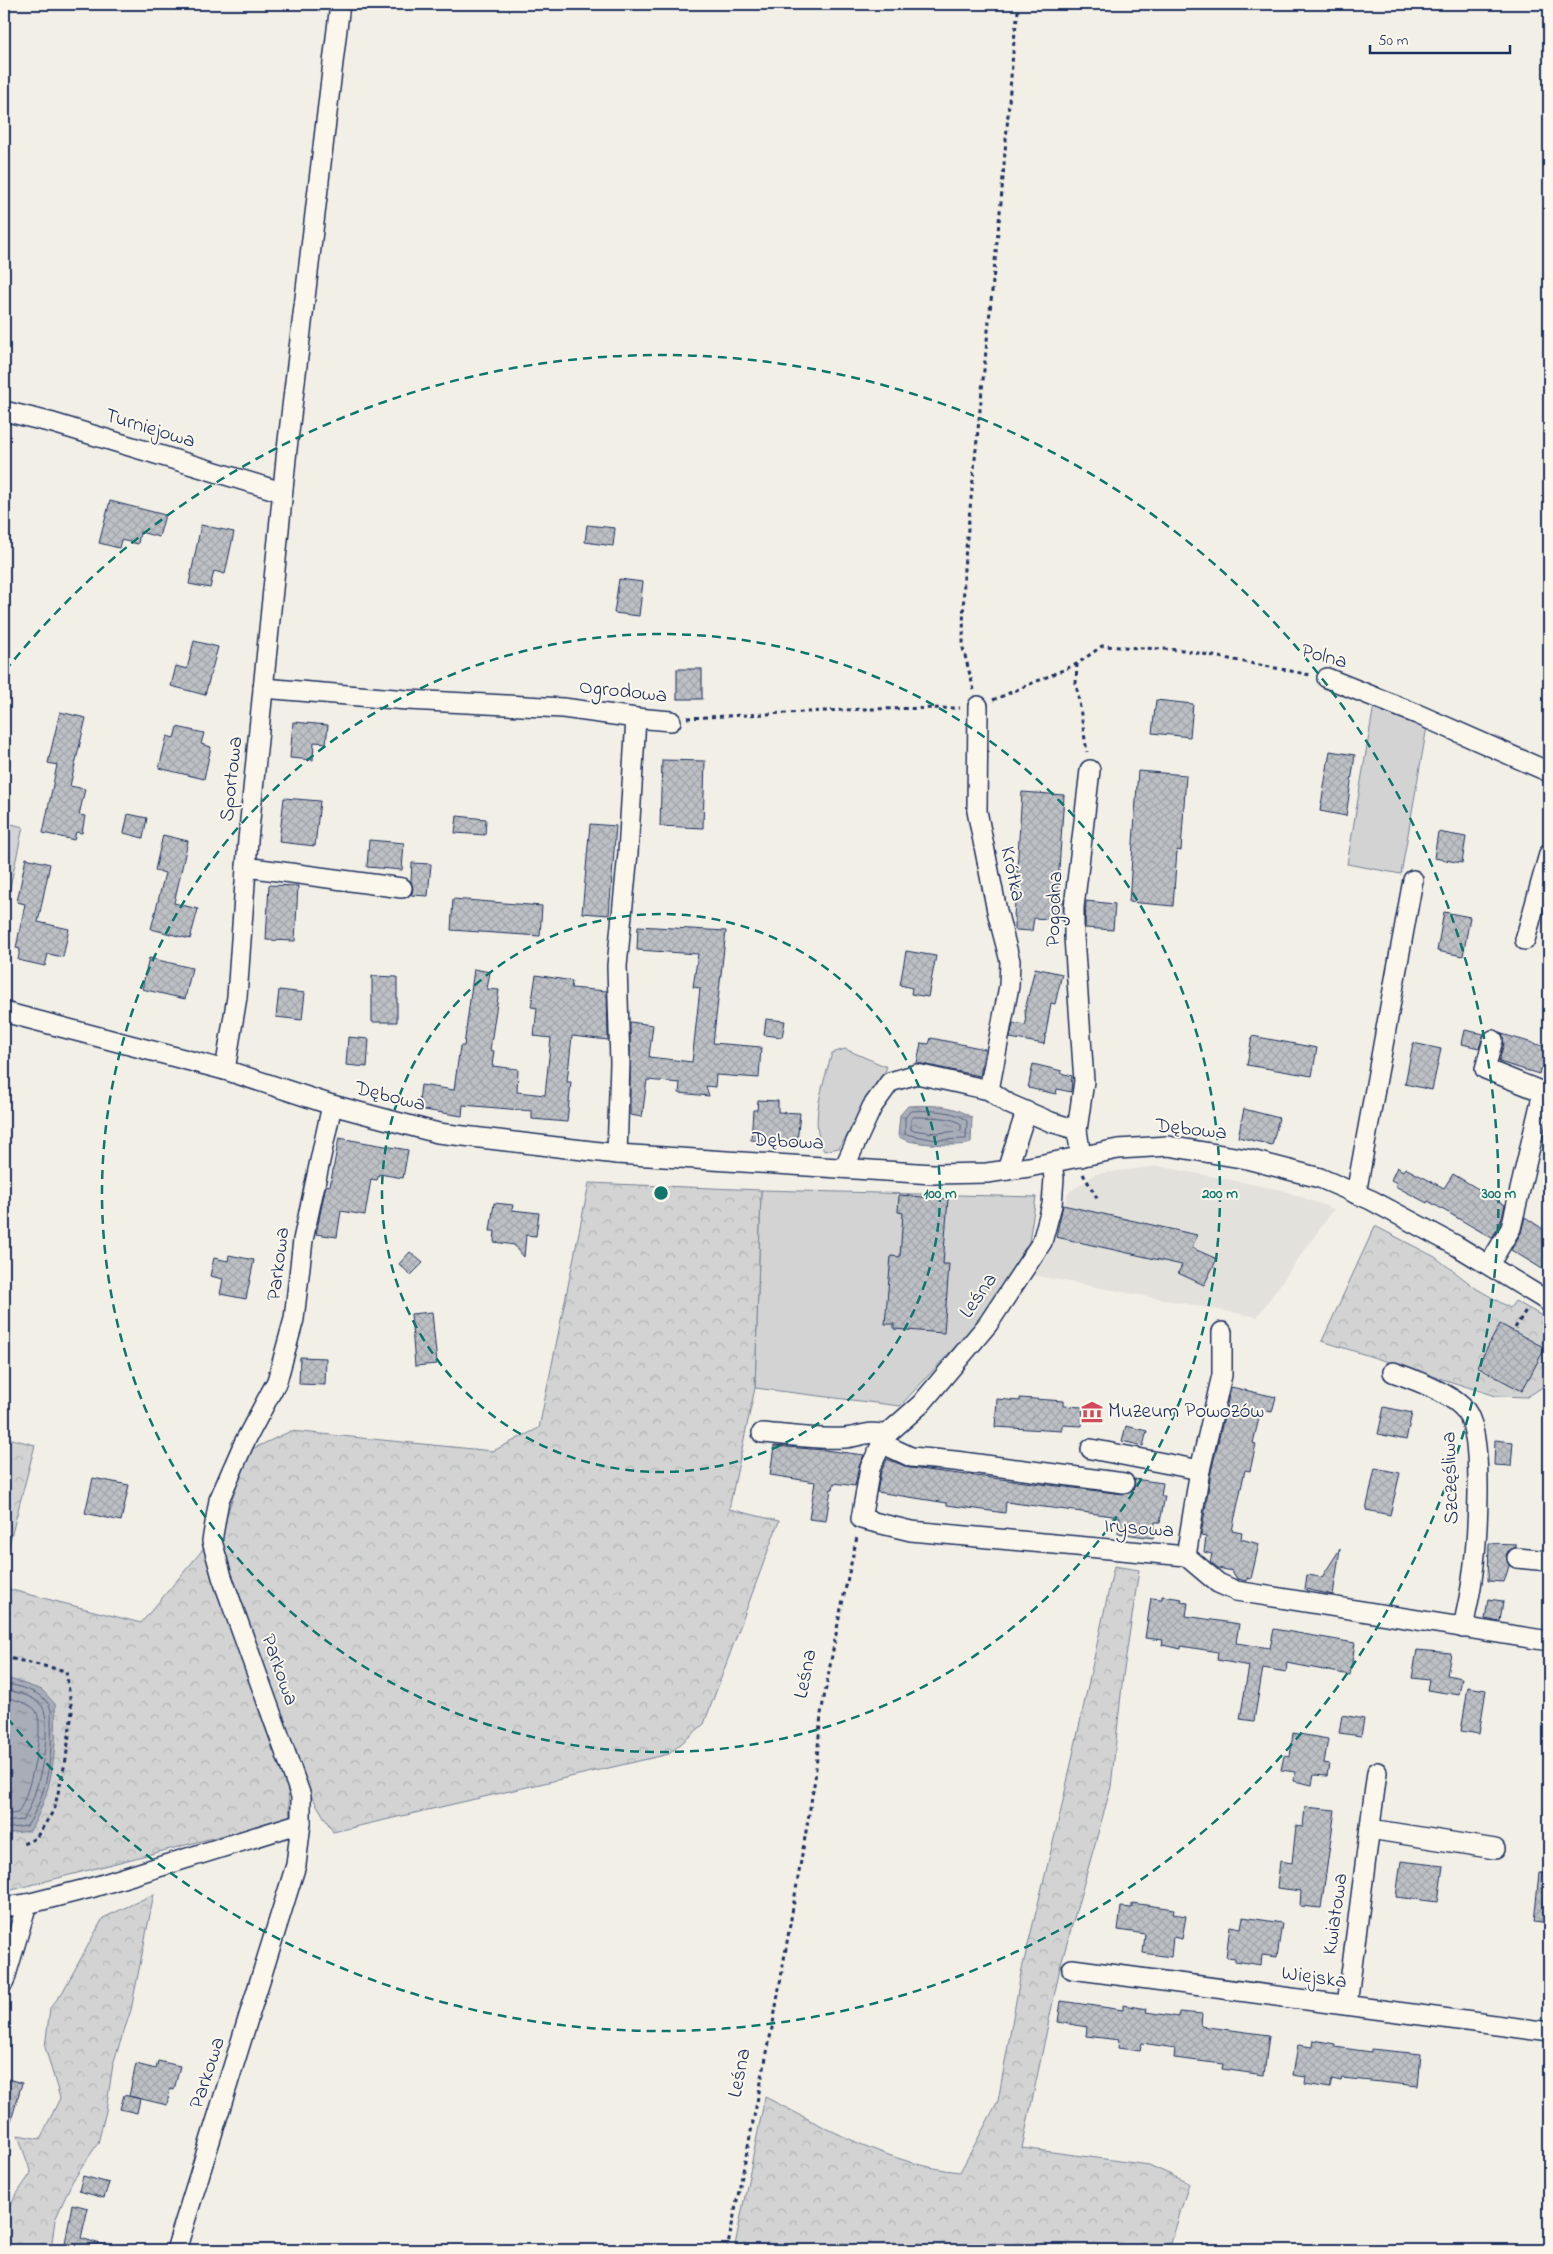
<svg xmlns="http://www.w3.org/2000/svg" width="1553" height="2254" font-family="'Indie Flower',sans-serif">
<defs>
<pattern id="forest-crowns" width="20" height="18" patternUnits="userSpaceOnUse" patternTransform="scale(1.25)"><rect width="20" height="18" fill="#d2d3d2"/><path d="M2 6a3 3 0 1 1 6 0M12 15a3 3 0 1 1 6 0" fill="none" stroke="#b4b5b7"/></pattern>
<pattern id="water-ripples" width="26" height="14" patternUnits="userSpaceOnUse" patternTransform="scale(1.25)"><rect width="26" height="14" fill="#a9adb7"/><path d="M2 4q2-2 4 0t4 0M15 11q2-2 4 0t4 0" fill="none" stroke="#898d98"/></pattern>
<pattern id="building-cross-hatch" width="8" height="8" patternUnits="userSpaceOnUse" patternTransform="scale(1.25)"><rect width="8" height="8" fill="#bdc0c4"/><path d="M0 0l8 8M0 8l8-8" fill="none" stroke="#a2a5ab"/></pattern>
</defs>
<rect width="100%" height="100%" fill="#f2efe6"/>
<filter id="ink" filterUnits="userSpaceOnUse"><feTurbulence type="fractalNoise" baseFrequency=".02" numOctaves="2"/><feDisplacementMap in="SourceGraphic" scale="10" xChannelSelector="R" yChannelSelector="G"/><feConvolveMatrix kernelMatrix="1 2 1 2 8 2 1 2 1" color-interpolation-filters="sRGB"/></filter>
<g filter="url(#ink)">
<path fill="#e2e1dc" d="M1158,1166l124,24 52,19 -77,108 -225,-42 23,-37 13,-45 27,-19z"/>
<g fill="#d2d3d2" stroke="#768198">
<path d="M1374,705l53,22 -26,147 -54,-10z"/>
<path d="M4,822l19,5 -19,88z"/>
<path d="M845,1049l42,18 -7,17 -41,64 -15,3c-16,-29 0,-69 8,-98z"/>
<path d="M761,1190l275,7 -7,45 -48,77 -81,87 -145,-18z"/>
</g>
<g fill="url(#forest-crowns)" stroke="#768198">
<path d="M589,1183l172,7 -6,198 -26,121 50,12 -75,203 -35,30 -336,78 -28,-47 -86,-249 31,-86 41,-19 202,20 46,-23z"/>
<path d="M1375,1226l60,31 42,32 33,19 5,-7 31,17 3,4v61l-22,14 -31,-1 -174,-55z"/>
<path d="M4,1437l31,8 -31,119z"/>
<path d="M205,1547l82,233 3,38 -286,74v-304l137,35z"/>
<path d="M1114,1566l25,4 -16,106 -12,111 -51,181 -38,180 127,17 40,18 -20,67h-435l31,-153c61,31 126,68 195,75l38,-71 23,-128 40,-163z"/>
<path d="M154,1894l-23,116 -18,54 -7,47 -8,32 -26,39 -17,38 -4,30h-47v-37l27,-40 -13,-38 22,4 20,-41 -15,-51 5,-39 12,-15 41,-75z"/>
</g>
<g fill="url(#water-ripples)" stroke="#707b93">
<path d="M908,1106c21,-1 47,-2 64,12l-1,25c-8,4 -52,1 -62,-2 -4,-1 -8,-3 -11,-5l2,-21z"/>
<path d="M4,1677l38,13 13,14c2,47 -2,86 -25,127l-26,3z"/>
</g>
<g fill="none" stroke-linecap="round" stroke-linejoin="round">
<g stroke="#546182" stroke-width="1">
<path d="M911,1111c15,-1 46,-1 56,10l-1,18 -30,1 -31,-6v-16z"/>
<path d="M920,1117c12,1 31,-1 41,7v7l-24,2 -26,-3v-11l3,-2z"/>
<path d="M4,1683c14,3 40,9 46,24 2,4 1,11 1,15 2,35 -5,75 -24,104l-23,3"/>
<path d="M4,1689c11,3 36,8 40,21 8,25 -7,89 -21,110l-19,2"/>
<path d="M4,1697c8,2 27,6 32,14 10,16 -7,86 -18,102l-14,2"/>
</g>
</g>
<g fill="url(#building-cross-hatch)" stroke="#1b2f5e">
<path d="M110,501l55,14 -6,22 -19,-5 -2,12 -17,-4 -2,8 -20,-5z"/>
<path d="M201,525l33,7 -9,42 -11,-3 -4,17 -21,-4z"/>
<path d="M587,525l28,3 -2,18 -28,-4z"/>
<path d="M619,579l24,3 -4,34 -25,-3z"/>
<path d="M194,641l24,6 -13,48 -34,-9 5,-20 11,3z"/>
<rect x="677" y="669" width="25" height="30"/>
<path d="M1156,700l37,4 -3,33 -38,-4z"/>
<path d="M60,712l26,6 -16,68 15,3 -6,26 6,1 -3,17 -6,-1 -2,8 -31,-7 14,-68 -9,-2z"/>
<path d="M293,722l35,3 -2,18 -12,-1 -1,18 -23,-2z"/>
<path d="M177,727l27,6 -3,11 10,3 -7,32 -45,-11 8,-32 7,2z"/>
<path d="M1330,751l25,4 -9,61 -26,-5z"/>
<path d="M662,760l43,1 -2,67 -43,-2z"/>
<path d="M1138,771l48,4 -5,76 -4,-1 -4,56 -44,-4z"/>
<path d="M1022,792l42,3 -7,104h7l-1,21 -29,-2 -2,13 -17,-1v-13h-1z"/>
<path d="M284,798l36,3 -5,45 -36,-4z"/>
<path d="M128,814l19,4 -4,20 -19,-5z"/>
<path d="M457,816l29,3 -1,16 -30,-2z"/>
<path d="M590,824l26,2 -7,89 -27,-2z"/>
<path d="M1438,832l28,5 -4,26 -28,-5z"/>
<path d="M163,835l25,6 -14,62 24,6 -8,30 -39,-10 14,-56 -10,-3z"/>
<path d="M369,840l35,3 -2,27 -35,-3z"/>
<path d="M26,858l24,6 -12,58 31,7 -6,28 -15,-3 -3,12 -27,-6 2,-11 -4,-1 9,-44 -8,-2z"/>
<path d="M412,863l19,1 -3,32 -17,-1 2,-6 -2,-8z"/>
<path d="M269,885l29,1 -3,55 -29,-1z"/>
<path d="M453,899l89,7 -2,30 -89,-6z"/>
<path d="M1086,901l29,3 -2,26 -28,-2z"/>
<path d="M1444,912l26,5 -7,39 -26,-5z"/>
<path d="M638,926l88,5 -13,112 48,4 -2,31 -43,-3 -1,12 -9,-1 3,10 -30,-3 1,-10 -33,-3 -5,37 -12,-2v-93l23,3 -4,32 43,5 8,-74 -7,-1 5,-33 -61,-4z"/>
<path d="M906,951l30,5 -8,41 -17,-3 1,-6 -12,-3z"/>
<path d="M149,958l43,10 -7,31 -43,-10z"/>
<path d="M1035,968l27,6 -7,30 -4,-1 -7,41 -34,-6 3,-15 13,2 -1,-15z"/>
<path d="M474,969l16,3 -3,17 12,1 -9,60 4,1 -2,15 26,3 -1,23 28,3 6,-57 -17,-2 3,-28 -6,-1 5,-32 36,6 -1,7 36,3 1,49 -36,-4 -5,46h4l-4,40 -35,-3v-8l-69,-6 -1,11 -44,-7 3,-24 33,5 6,-44h4z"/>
<path d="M372,976l25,1v45h-25z"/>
<path d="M279,990l26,3 -3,27 -26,-3z"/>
<path d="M766,1019l19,2 -3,16 -18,-2z"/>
<path d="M1465,1030l19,4 -5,14 -17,-4z"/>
<path d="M1502,1034l44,13 -1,6 4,1v18l-9,-2 -1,4 -40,-12 5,-19z"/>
<path d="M1252,1036l65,12 -5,28 -65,-11z"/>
<path d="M348,1037l21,2 -2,28 -21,-2z"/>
<path d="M931,1038l54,11 -5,27 -63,-13 4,-20 8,1z"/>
<path d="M1413,1043l28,6 -9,41 -27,-6z"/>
<path d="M1033,1064l29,7 -1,2 11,3 -1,16 -14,-3 -1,5 -28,-6z"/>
<path d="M758,1100l20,1v11l22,1 -3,30 -46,-3 2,-30h4z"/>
<path d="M1244,1109l35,9 -7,27 -34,-8z"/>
<path d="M339,1138l69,12 -5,28 -24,-4 -2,6 -6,-1 -6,36 -24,-4 -4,26 -21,-3 10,-49 4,1z"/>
<path d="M1397,1167l6,4 2,-3 39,20 9,-14 52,31 -5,19 -8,14 -64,-37 -1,2 -32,-17 2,-3 -6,-3z"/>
<path d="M899,1195l49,4 -5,65h6l-5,69 -50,-4v-5h-9l6,-68 9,1 3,-44 -5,-1z"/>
<path d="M494,1203l19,2 -1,5 27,3 -3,23 -10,-1 -2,22 -10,-12 -20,-3 1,-11h-5z"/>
<path d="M1063,1205l134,30 -5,13 25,11 -13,26 -26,-12 4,-8 -126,-28z"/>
<path d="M1525,1217l24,16v40l-38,-23 10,-17z"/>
<path d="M410,1252l13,11 -12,12 -12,-11z"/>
<path d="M229,1255l25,5 -8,39 -26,-5 3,-15 -13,-3 4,-18 14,3z"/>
<path d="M432,1312l5,52 -22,2 -4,-52z"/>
<path d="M1500,1324l45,24 -23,43 -45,-24z"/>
<path d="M300,1357l26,1 -1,27 -26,-1z"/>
<path d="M1231,1387l45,10 -4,15 -11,-2 -8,33 3,1 -6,27 -5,-1 -13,61 10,2 -1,6 18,5 -8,35 -4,-1v3l-10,-2 -5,-8 -14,-3 -8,-6 2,-8 -8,-2 2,-15 -5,-1 10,-64z"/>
<path d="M1020,1398l44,3v5l19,1 -1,19 -20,-1v6l-67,-4 2,-28 23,2z"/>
<path d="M1384,1407l28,6 -6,27 -28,-6z"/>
<path d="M1126,1426l21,5 -4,15 -21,-5z"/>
<path d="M1495,1440l18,2 -2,24 -17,-1z"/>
<path d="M774,1446l50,4 40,5 -5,11 -4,20 -21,-3 -1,6h-2l-5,32 -17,-2 6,-37 -45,-7z"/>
<path d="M887,1459l23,9 213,26 10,-4 2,-5 -1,-6 29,4 -2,13h4l-5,26h-5l-2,16 -35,-5 2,-16 -114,-15 -1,11 -58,-8v-2l-70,-11 4,-20z"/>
<path d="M1375,1468l25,5 -10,42 -24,-5z"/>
<path d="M93,1478l36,7 -8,36 -36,-8z"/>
<path d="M1489,1543l27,1v3l-8,4 -2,5 3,10 -5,16 -16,-1z"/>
<path d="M1340,1549l-7,46 -28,-6 2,-14 15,2z"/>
<path d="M1162,1596l20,3 -1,3 7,1 -2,13 53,8 -3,19 34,5 4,-19 81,14 -5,32 -63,-12 -1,9 -23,-4 -9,53 -14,-2 9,-53 -32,-6 1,-8 -37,-6v3l-19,-4 1,-5 -18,-2 6,-40 11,1z"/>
<path d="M1488,1599l15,2 -3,21 -15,-3z"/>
<path d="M1417,1650l34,3 -4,22 15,3 -3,17 -32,-5 2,-10 -17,-2z"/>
<path d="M1468,1687l18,3 -7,44 -18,-3z"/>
<path d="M1342,1715l22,4 -3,17 -22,-3z"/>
<path d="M1293,1733l35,6 -4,24 5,1 -2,12 -13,-1 -2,10 -18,-4 1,-9 -14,-2 3,-14 6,1z"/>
<path d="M1305,1807l30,3 -14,98 -21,-2 1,-15 -24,-3 3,-27 12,2 4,-37 7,1z"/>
<path d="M1401,1861l42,5 -5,36 -42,-5z"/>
<path d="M1539,1873l10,1v50l-15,-2z"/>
<path d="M1132,1903l42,6 -1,5 13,2 -4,23 -9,-2 -2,20 -28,-4 2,-19 -27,-4 3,-23 11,1z"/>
<path d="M1243,1917l39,6 -5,34 -15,-2 -1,10 -26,-4v-3l-9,-1 4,-31 11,2z"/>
<path d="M1061,2001l62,9v-5l24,4 -1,3 33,5v-5l23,2 -1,12 68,9 -5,40 -42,-6 1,-5 -49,-6 1,-10 -33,-5 -2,8 -22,-3 1,-8 -33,-4 1,-9 -29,-5z"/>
<path d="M1314,2040l21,4v3l36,5v-3l50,5 -3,32 -76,-8 -1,3 -9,-2 -2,9 -25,-4 1,-7 -13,-2 5,-30 15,2z"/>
<path d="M158,2061l22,5 -6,24 -4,-1 -3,16 -38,-9 7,-32 20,5z"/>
<path d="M4,2078l18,5 -14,48 -4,-1z"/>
<path d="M124,2095l16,4 -3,14 -17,-4z"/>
<path d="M83,2176l26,7 -5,15 -25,-7z"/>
<path d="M72,2204l16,4 -7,30 29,9v3h-46z"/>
</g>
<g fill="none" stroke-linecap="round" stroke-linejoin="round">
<g stroke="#1b2f5e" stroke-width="22">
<g id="minor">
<path d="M4,411l49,12 229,69"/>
<path d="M1327,678l90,36 132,58"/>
<path d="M263,688l144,12 156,8 73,10 35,3"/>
<path d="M978,706l-1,105 20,100 13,50 -1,25 -20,104"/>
<path d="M246,867l156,21"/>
<path d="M1525,940l24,-86"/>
<path d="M4,1012l221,58 107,35 106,28 179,21 316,20 54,-1 42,-6 89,-18 50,-3 79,13 73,19 51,22 86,46 92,56"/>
<path d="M225,1070l12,-73 11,-157 39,-391 53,-445"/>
<path d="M617,1154l3,-91 -3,-97 11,-113 8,-135"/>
<path d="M1081,1157l-4,-27 7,-49 -10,-144v-30l16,-137"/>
<path d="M1052,1163l2,15 -2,27 -10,37 -54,82 -67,80 -35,31 -16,33 -9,51 50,12 275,25 32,27 18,8 313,50"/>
<path d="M844,1168l28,-61 18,-25 27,-8 72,16 20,14 42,18 26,8"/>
<path d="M1007,1170l19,-58"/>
<path d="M1356,1194l57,-314"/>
<path d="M1489,1265l22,-37 32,-136 -58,-23 8,-29"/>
<path d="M1393,1372c20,7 60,22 73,39 19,26 11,134 6,169 -2,16 -6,32 -9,48"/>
<path d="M762,1433c27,2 55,7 82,5 16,-1 25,-8 42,-3"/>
<path d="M881,1443l30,14 44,4 169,22"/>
<path d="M1091,1449l109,21"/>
<path d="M1186,1556l14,-86 22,-95v-43"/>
<path d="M1517,1558l32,3"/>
<path d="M1370,1829l125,20"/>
<path d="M4,1907l23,-3"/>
<path d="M1072,1969l477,63"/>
<path d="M4,1982l23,-78 67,-17 207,-64"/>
<path d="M1347,2005l30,-233"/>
<path d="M176,2250l120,-385 5,-42v-27l-79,-219 -10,-36 7,-41 25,-57 33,-62 17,-62 9,-79 29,-135"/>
</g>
</g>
<g stroke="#1b2f5e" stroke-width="3" stroke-dasharray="4 4" stroke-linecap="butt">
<path d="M1077,664l-1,19 11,69"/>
<path d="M974,690l-11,-42 1,-80 37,-366 13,-162 5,-36"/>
<path d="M993,700l84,-36 25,-18 81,4 128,25"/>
<path d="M687,718l177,-9 96,-1"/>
<path d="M1083,1174l16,27"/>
<path d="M1515,1328l11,-18"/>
<path d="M4,1657l62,14 6,40 -6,48 -12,51 -18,28 -15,7"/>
<path d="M727,2250l47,-232 41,-239 6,-65 19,-101 17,-76"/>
</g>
<use href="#minor" stroke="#fbf7ec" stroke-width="19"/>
</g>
</g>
<g fill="none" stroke="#0f766e" stroke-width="2.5" stroke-dasharray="9 6">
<circle cx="661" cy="1193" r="279"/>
<circle cx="661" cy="1193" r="559"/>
<path d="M5 671A838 838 0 1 1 5 1715"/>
</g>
<defs>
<g id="museum-bare" transform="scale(1.725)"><path d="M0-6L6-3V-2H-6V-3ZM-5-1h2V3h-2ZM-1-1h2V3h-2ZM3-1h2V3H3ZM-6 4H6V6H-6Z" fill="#d1495b" stroke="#fbf7ec" stroke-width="2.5" paint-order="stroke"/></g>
</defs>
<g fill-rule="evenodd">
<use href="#museum-bare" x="1092" y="1412"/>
</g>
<g text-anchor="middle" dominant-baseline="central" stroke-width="4" stroke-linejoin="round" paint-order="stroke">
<g font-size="21" fill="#1b2f5e" stroke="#fbf7ec">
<text transform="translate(150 429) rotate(17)">Turniejowa</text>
<text transform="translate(1324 657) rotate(15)">Polna</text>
<text transform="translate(623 692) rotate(6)">Ogrodowa</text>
<text transform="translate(232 779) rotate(-84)">Sportowa</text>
<text transform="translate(1012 874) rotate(78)">Krótka</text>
<text transform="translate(1055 909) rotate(-88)">Pogodna</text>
<text transform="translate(390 1097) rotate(14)">Dębowa</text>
<text transform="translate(1191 1130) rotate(6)">Dębowa</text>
<text transform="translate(788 1142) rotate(3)">Dębowa</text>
<text transform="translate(279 1264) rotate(-83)">Parkowa</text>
<text transform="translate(979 1296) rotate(-55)">Leśna</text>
<text transform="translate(1451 1478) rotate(-92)">Szczęśliwa</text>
<text transform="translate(1139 1529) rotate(4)">Irysowa</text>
<text transform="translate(279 1670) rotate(70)">Parkowa</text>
<text transform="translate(806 1674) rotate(-79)">Leśna</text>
<text transform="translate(1336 1914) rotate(-82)">Kwiatowa</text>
<text transform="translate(1314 1978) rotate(8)">Wiejska</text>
<text transform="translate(208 2073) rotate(-72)">Parkowa</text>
<text transform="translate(740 2073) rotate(-79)">Leśna</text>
</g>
<g font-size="21" fill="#1b2f5e" stroke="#fbf7ec" text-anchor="start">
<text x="1108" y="1412">Muzeum Powozów</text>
</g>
</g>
<circle cx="661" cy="1193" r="8" fill="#0f766e" stroke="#fbf7ec" stroke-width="2.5"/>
<g font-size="15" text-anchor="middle" font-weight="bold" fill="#0f766e" stroke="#fbf7ec" stroke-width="4" stroke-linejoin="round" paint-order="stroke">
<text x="940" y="1198">100 m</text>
<text x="1220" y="1198">200 m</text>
<text x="1499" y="1198">300 m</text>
</g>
<rect width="1553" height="2254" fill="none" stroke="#fbf7ec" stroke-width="20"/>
<rect x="10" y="10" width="1533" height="2234" fill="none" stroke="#1b2f5e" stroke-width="2" filter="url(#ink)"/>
<path d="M1370 45v8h140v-8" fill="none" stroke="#1b2f5e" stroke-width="2.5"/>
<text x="1378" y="45" font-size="15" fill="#1b2f5e" stroke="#fbf7ec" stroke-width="4" paint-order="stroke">50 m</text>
</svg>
